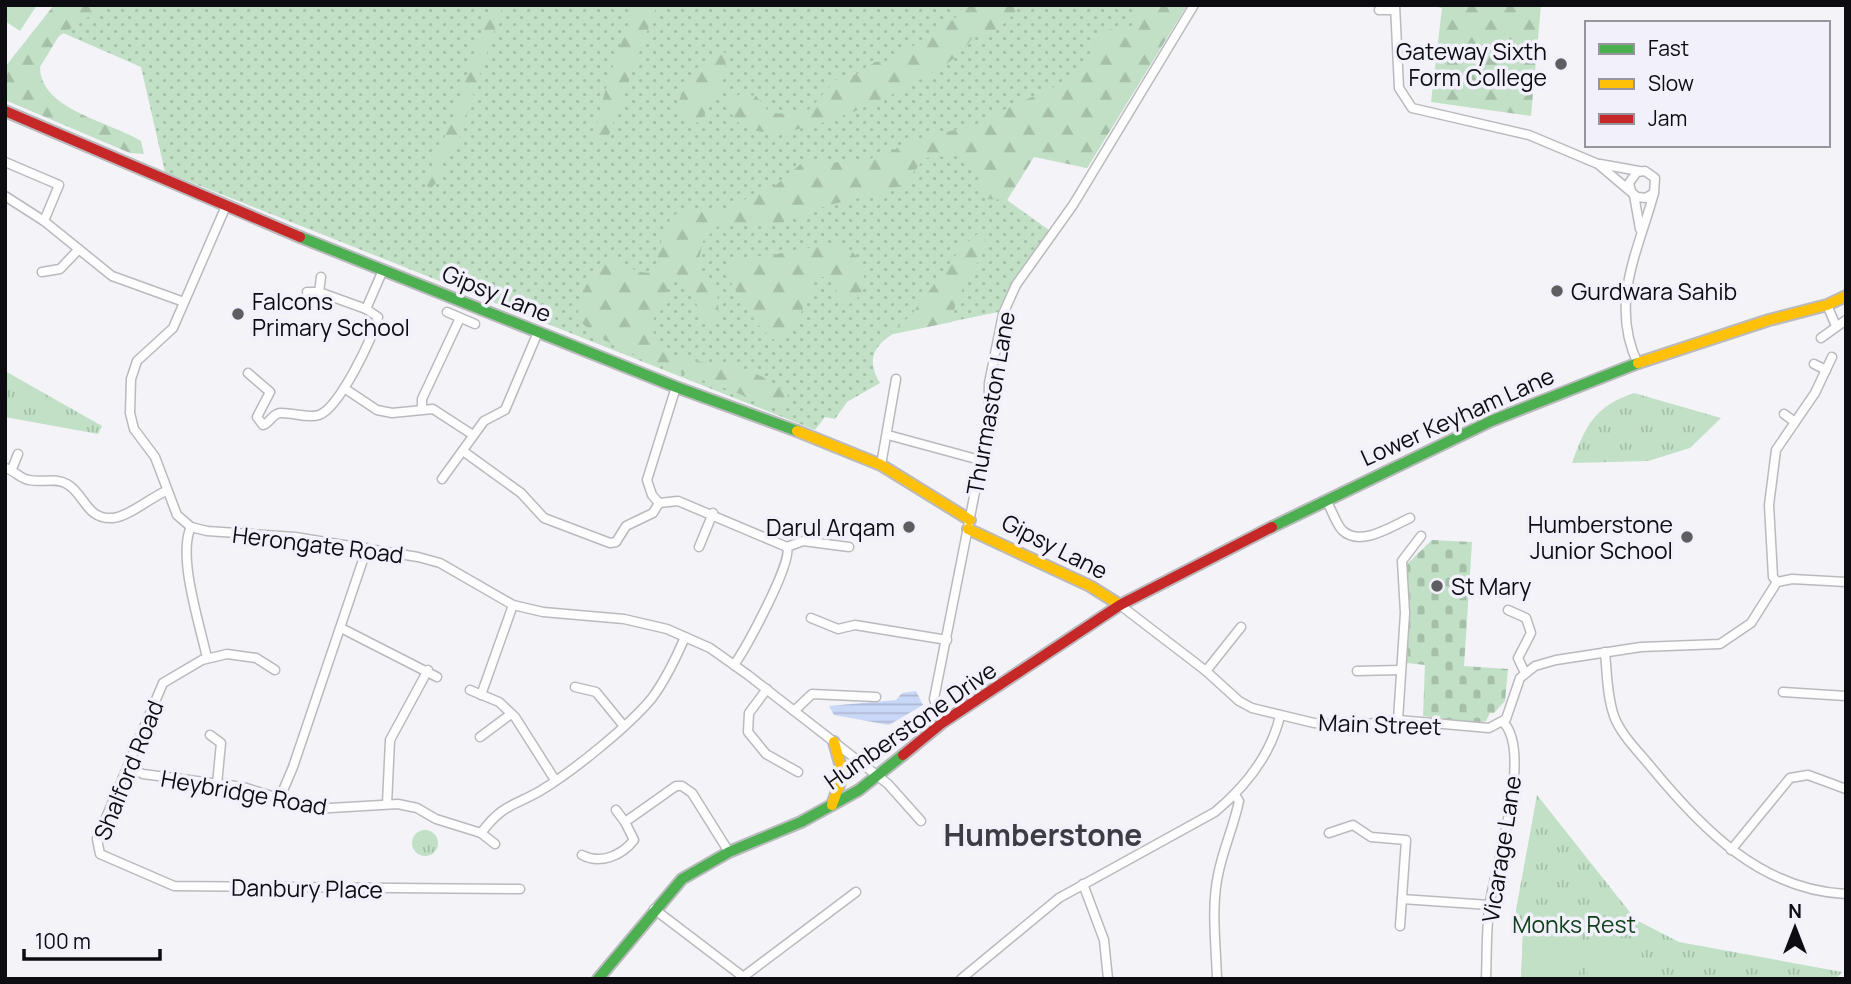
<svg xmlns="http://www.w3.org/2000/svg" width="1851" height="984" font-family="Manrope,sans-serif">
<defs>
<pattern id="grass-dots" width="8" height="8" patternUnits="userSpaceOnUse" patternTransform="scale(1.75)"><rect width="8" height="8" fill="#c1e0c6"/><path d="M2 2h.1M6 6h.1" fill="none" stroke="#a5bfa9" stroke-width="1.8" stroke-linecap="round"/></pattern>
<pattern id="forest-firs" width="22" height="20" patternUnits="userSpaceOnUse" patternTransform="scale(1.75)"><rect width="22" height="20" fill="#c1e0c6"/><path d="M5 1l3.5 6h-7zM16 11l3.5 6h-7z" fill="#a5bfa9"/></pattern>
<pattern id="cemetery-stones" width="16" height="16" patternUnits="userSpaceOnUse" patternTransform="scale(1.75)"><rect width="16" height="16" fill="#c1e0c6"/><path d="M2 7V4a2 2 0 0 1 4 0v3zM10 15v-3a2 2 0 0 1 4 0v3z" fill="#a5bfa9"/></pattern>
<pattern id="park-tufts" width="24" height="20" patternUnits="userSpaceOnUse" patternTransform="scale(1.75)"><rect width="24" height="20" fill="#c1e0c6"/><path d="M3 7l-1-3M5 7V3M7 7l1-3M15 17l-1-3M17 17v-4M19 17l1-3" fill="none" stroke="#a5bfa9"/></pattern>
<pattern id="water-rules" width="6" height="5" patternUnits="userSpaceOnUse" patternTransform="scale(1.75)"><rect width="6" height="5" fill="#cad8f7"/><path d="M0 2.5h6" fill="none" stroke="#acb8d3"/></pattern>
</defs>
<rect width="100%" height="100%" fill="#f3f3f8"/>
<path fill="url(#grass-dots)" d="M62,5h1125l-100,163 -53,-13 -27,45 42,30 -37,52 -14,30 -106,22c-20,14 -25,27 -12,49l-33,19 -12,17 -10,-2 -10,13 -650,-258 -24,-105 -94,-41z"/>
<g fill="url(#forest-firs)">
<path d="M54,5h53l-48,31 -19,31c0,43 71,55 101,74l3,13 -14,-1 -125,-53v-33z"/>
<path d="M490,5h13l-45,136 -12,12 -10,30 -6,6 -3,-3v-9l28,-64z"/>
<path d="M637,5h20l-49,132 -8,10 -5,-2c0,-34 27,-108 42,-140z"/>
<path d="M966,5h55c-13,16 -24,29 -46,29 -7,11 -15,21 -26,28 -36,26 -171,95 -210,61 -7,-6 -12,-14 -9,-23l10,-6 16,2 14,17 23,1 17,-5 25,-29 22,-6 18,-12 17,-2 62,-41z"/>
<path d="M1137,5h50l-100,163 -53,-11 -27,43 -22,-1 -8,-27 -14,-12 -7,-4 -26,1 -6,2 -18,23 -18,10 -60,13 -47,18 -63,3 -15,15 -4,18 1,9 17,22 2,30 -6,4 -6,-2 -27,-46 -5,-2 -4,3c-2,23 -19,34 -18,50 1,37 58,34 81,39 19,4 39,16 54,27l-1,10 -6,4 -15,-1c-52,-28 -150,-46 -188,-87 0,-23 11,-43 27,-58 19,-4 29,16 49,11l8,-34 8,-18 11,-11 45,-1 50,-23 26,-22 58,-1 31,-10 15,-10 81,-20 14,-11 64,-29 17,-12 18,-36 10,-5 24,1z"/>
<path d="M1428,5h113l-10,111 -100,-14 11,-94z"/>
<path d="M722,52l4,1c2,23 -13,57 -31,71l-11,-3 -7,-10c3,-26 23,-45 45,-59z"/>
<path d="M981,231l3,1 1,12 -5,14 -24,43 -4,21 -59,12 -14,9 32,-28 51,-68z"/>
<path d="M831,243c33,1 48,51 14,63l-17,-29h-7l-6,5 -25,55 -14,4c-20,-13 -36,-42 -48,-64l3,-12c16,-13 29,-7 47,-11 17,-5 35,-5 53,-11z"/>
</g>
<path fill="url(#cemetery-stones)" d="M1432,540l40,2 -8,124 44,3 -3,32 -11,12h-4l-4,8 -13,3 -50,-8 2,-51 -18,-2 3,-57 -3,-42z"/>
<g fill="url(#park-tufts)">
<path d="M5,371l97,55 -4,8 -93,-17z"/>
<path d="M1634,393l87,25 -31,30 -42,13 -76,2c13,-37 23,-57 62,-70z"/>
<path d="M1537,795l99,125 43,22 163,30 -6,7h-315l2,-47 -9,-11z"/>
<circle cx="425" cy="843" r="13"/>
</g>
<g fill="#c1e0c6">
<path d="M5,5h32l-17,26 -15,-10z"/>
<path d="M1523,932l58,2 -2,45h-58z"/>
<path d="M1589,937l53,2 -1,40h-54z"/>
</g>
<path fill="url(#water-rules)" d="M916,691l7,14 -34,20 -55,-10 -5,-9 67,-6 6,-7z"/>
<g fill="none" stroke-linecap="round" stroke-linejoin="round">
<g stroke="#bababe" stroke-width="11">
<g id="street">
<path d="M1395,5l4,83 13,20 117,27 69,29 39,33 9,1 8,-5 1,-15 -10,-7 -8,1 -8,11 2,8"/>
<path d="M1379,10h16"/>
<path d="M5,162l54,23 -15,36"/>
<path d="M1600,164l39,7"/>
<path d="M1634,195l6,34"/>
<path d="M5,196l39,25 68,55 72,26"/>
<path d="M226,206l-53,122 -36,33 -6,18 -1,34 4,16 21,28 22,58 14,12 16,4 88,6 123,20 22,6 73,42 30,7 81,7 43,10 43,19 38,27 140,109 33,37"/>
<path d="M42,272l18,-3 19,-20"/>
<path d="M307,292h12l47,17"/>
<path d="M319,292l2,-15"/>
<path d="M1827,305l9,21"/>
<path d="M447,312l28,12"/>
<path d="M1821,338l25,-18"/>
<path d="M1638,364c-29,-61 0,-112 16,-171"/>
<path d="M1814,364l12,6"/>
<path d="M248,373l22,19 -13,25 6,8c7,-2 9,-11 17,-12 12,-1 27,6 39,2 20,-7 54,-77 59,-98l-12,-8 17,-39"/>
<path d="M676,387l-29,93 5,15 7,8 19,-2 109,46"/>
<path d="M344,388l33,22 15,3 41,-4 40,26"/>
<path d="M422,409v-10l38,-81"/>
<path d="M1784,414l11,8"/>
<path d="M888,435l92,25"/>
<path d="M463,451l58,42 23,25 66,25 6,-1 10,-16 27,-13 6,-10"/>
<path d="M881,465l15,-86"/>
<path d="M5,468c9,2 14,10 24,12 13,3 26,-3 38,4 18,10 19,36 46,34 15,-1 37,-20 53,-27"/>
<path d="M12,469l6,-15"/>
<path d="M442,479l42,-58 21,-11 33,-78"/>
<path d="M1326,500c5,8 9,22 16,30 18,18 50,-4 68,-12"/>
<path d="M191,527c-14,29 9,98 16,131"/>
<path d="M699,547l14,-34"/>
<path d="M1777,582l-4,-5 -4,-72 7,-55 39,-57 17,-36"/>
<path d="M1777,582l15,-3 54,3"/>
<path d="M1120,605l86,66 33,30 13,7 62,15 37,3 47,-6 91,8 17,-9 14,-41 15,-12 21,-6 85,-13 79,-3 31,-21 26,-41"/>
<path d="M1508,610l18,8 5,15 -13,25 7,15"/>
<path d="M811,618l27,11 17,-4 92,15"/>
<path d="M341,628l96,49"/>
<path d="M1605,652c2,21 2,44 9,64 7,19 24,35 37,51 51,62 110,123 195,127"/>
<path d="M734,665c12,-17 59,-103 53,-118l16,-6 46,6"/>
<path d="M275,670l-19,-12 -29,-4 -25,6 -39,23 -66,156 3,15 74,32 346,3"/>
<path d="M1206,671l35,-44"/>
<path d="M1357,671l43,-1"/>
<path d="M575,687l21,5 27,33"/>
<path d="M767,689l-18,24 -1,19 18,22 32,18"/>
<path d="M470,690l29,12 16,15 40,63"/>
<path d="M1783,692l63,4"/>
<path d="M481,695l32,-90"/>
<path d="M794,711l18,-17 64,3"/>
<path d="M1398,720l7,-107 -3,-52 19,-25"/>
<path d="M942,723l-8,-24 54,-273 1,-43 14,-69 13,-29 57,-80 121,-200"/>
<path d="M210,735l11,8 -4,41"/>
<path d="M480,737l31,-23"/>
<path d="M128,767l15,7 100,13 71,22 84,-5 19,4 19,11 45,14 14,11"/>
<path d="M279,800l14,-33 74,-219"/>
<path d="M387,804l3,-64 38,-70"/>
<path d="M616,810l9,12"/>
<path d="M481,833c22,-29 31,-26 59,-42 32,-19 89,-65 112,-93 14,-19 24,-40 33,-61"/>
<path d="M1329,833l24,-8 18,12 35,3 -6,86"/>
<path d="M1731,850l59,-72 18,-3 38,14"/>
<path d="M582,855c19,10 40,0 52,-15l-9,-18 51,-36h6l10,7 37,59"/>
<path d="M1083,884l21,56 4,39"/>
<path d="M1402,899l87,6"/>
<path d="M654,909l92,70"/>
<path d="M743,977l113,-85"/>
<path d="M961,979l98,-81 156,-86c30,-25 56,-58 65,-96"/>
<path d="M1217,979c-1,-34 -6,-71 1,-104 5,-26 16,-49 21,-74l-4,-6"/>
<path d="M1486,979c1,-25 0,-52 4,-77 6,-38 43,-151 13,-180"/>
</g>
</g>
<g stroke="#bababe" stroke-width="14">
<g id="fast">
<path d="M300,237l376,150 121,44"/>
<path d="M1272,527l219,-106 147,-58"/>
<path d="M598,979l84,-100 47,-27 72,-30 58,-32 44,-35"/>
</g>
</g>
<g stroke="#bababe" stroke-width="14">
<g id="slow">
<path d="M1638,363l131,-43 58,-15 19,-9"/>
<path d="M797,431l84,34 89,55"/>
<path d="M968,529l122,57 30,19"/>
<path d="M832,805l11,-31 -9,-32"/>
</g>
</g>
<g stroke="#bababe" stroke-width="14">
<g id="jam">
<path d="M5,111l295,126"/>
<path d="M903,755l39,-32 178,-118 152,-78"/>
</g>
</g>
<use href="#street" stroke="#fdfdfe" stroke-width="8"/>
<use href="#fast" stroke="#4caf50" stroke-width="10"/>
<use href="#slow" stroke="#ffc107" stroke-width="10"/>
<use href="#jam" stroke="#c62828" stroke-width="10"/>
</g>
<g fill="#5e5d61" stroke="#f2f0fb" stroke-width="2.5">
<circle cx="1561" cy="64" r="7"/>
<circle cx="1557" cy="291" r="7"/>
<circle cx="238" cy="314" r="7"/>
<circle cx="909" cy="527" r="7"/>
<circle cx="1687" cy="537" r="7"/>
<circle cx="1437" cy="586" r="7"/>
</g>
<g text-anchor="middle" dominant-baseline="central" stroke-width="7" stroke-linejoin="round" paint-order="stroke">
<g font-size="23" fill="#0d0c10" stroke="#f2f0fb" text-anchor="end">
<text x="1547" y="51">Gateway Sixth<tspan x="1547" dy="26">Form College</tspan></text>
<text x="1571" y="291" text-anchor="start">Gurdwara Sahib</text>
<text x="252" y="301" text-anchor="start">Falcons<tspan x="252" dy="26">Primary School</tspan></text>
<text x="1673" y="524">Humberstone<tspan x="1673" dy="26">Junior School</tspan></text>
<text x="895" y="527">Darul Arqam</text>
<text x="1451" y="586" text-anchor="start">St Mary</text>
</g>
<g font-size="23" fill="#0d0c10" stroke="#f2f0fb">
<text transform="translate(497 293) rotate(22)">Gipsy Lane</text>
<text transform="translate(990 403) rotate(-80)">Thurmaston Lane</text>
<text transform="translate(1457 416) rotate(-24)">Lower Keyham Lane</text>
<text transform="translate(318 544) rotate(7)">Herongate Road</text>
<text transform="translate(1055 546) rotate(27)">Gipsy Lane</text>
<text transform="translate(1380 724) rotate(2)">Main Street</text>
<text transform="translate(910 725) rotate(-35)">Humberstone Drive</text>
<text transform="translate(128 770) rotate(-68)">Shalford Road</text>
<text transform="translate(244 792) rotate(10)">Heybridge Road</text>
<text transform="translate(1501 849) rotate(-81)">Vicarage Lane</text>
<text transform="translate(307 888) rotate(1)">Danbury Place</text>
</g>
<g font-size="23" fill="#11401b" stroke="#f2f0fb">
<text x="1574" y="924">Monks Rest</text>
</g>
<g font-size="30" font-weight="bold" fill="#3d3b44" stroke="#f2f0fb">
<text x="1043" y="834">Humberstone</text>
</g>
</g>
<rect width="1851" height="984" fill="none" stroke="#0d0c10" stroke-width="14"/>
<rect x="1585" y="21" width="245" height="126" fill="#f2f0fb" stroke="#96959d" stroke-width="2"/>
<rect x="1599" y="44" width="35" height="10" fill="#4caf50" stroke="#96959d" stroke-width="2"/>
<text x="1648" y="56" font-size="21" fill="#0d0c10">Fast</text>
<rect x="1599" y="79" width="35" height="10" fill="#ffc107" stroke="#96959d" stroke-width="2"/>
<text x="1648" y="91" font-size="21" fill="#0d0c10">Slow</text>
<rect x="1599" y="114" width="35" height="10" fill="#c62828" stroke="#96959d" stroke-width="2"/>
<text x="1648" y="126" font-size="21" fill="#0d0c10">Jam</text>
<g transform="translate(1795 928)" stroke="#f2f0fb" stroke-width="5" paint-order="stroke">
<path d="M0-5L12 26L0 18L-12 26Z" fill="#0d0c10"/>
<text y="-10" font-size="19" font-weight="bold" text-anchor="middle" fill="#0d0c10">N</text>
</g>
<path d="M24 949v10h136v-10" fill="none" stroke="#0d0c10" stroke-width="3.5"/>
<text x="35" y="949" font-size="21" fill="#0d0c10" stroke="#f2f0fb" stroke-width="5" paint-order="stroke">100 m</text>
</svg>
